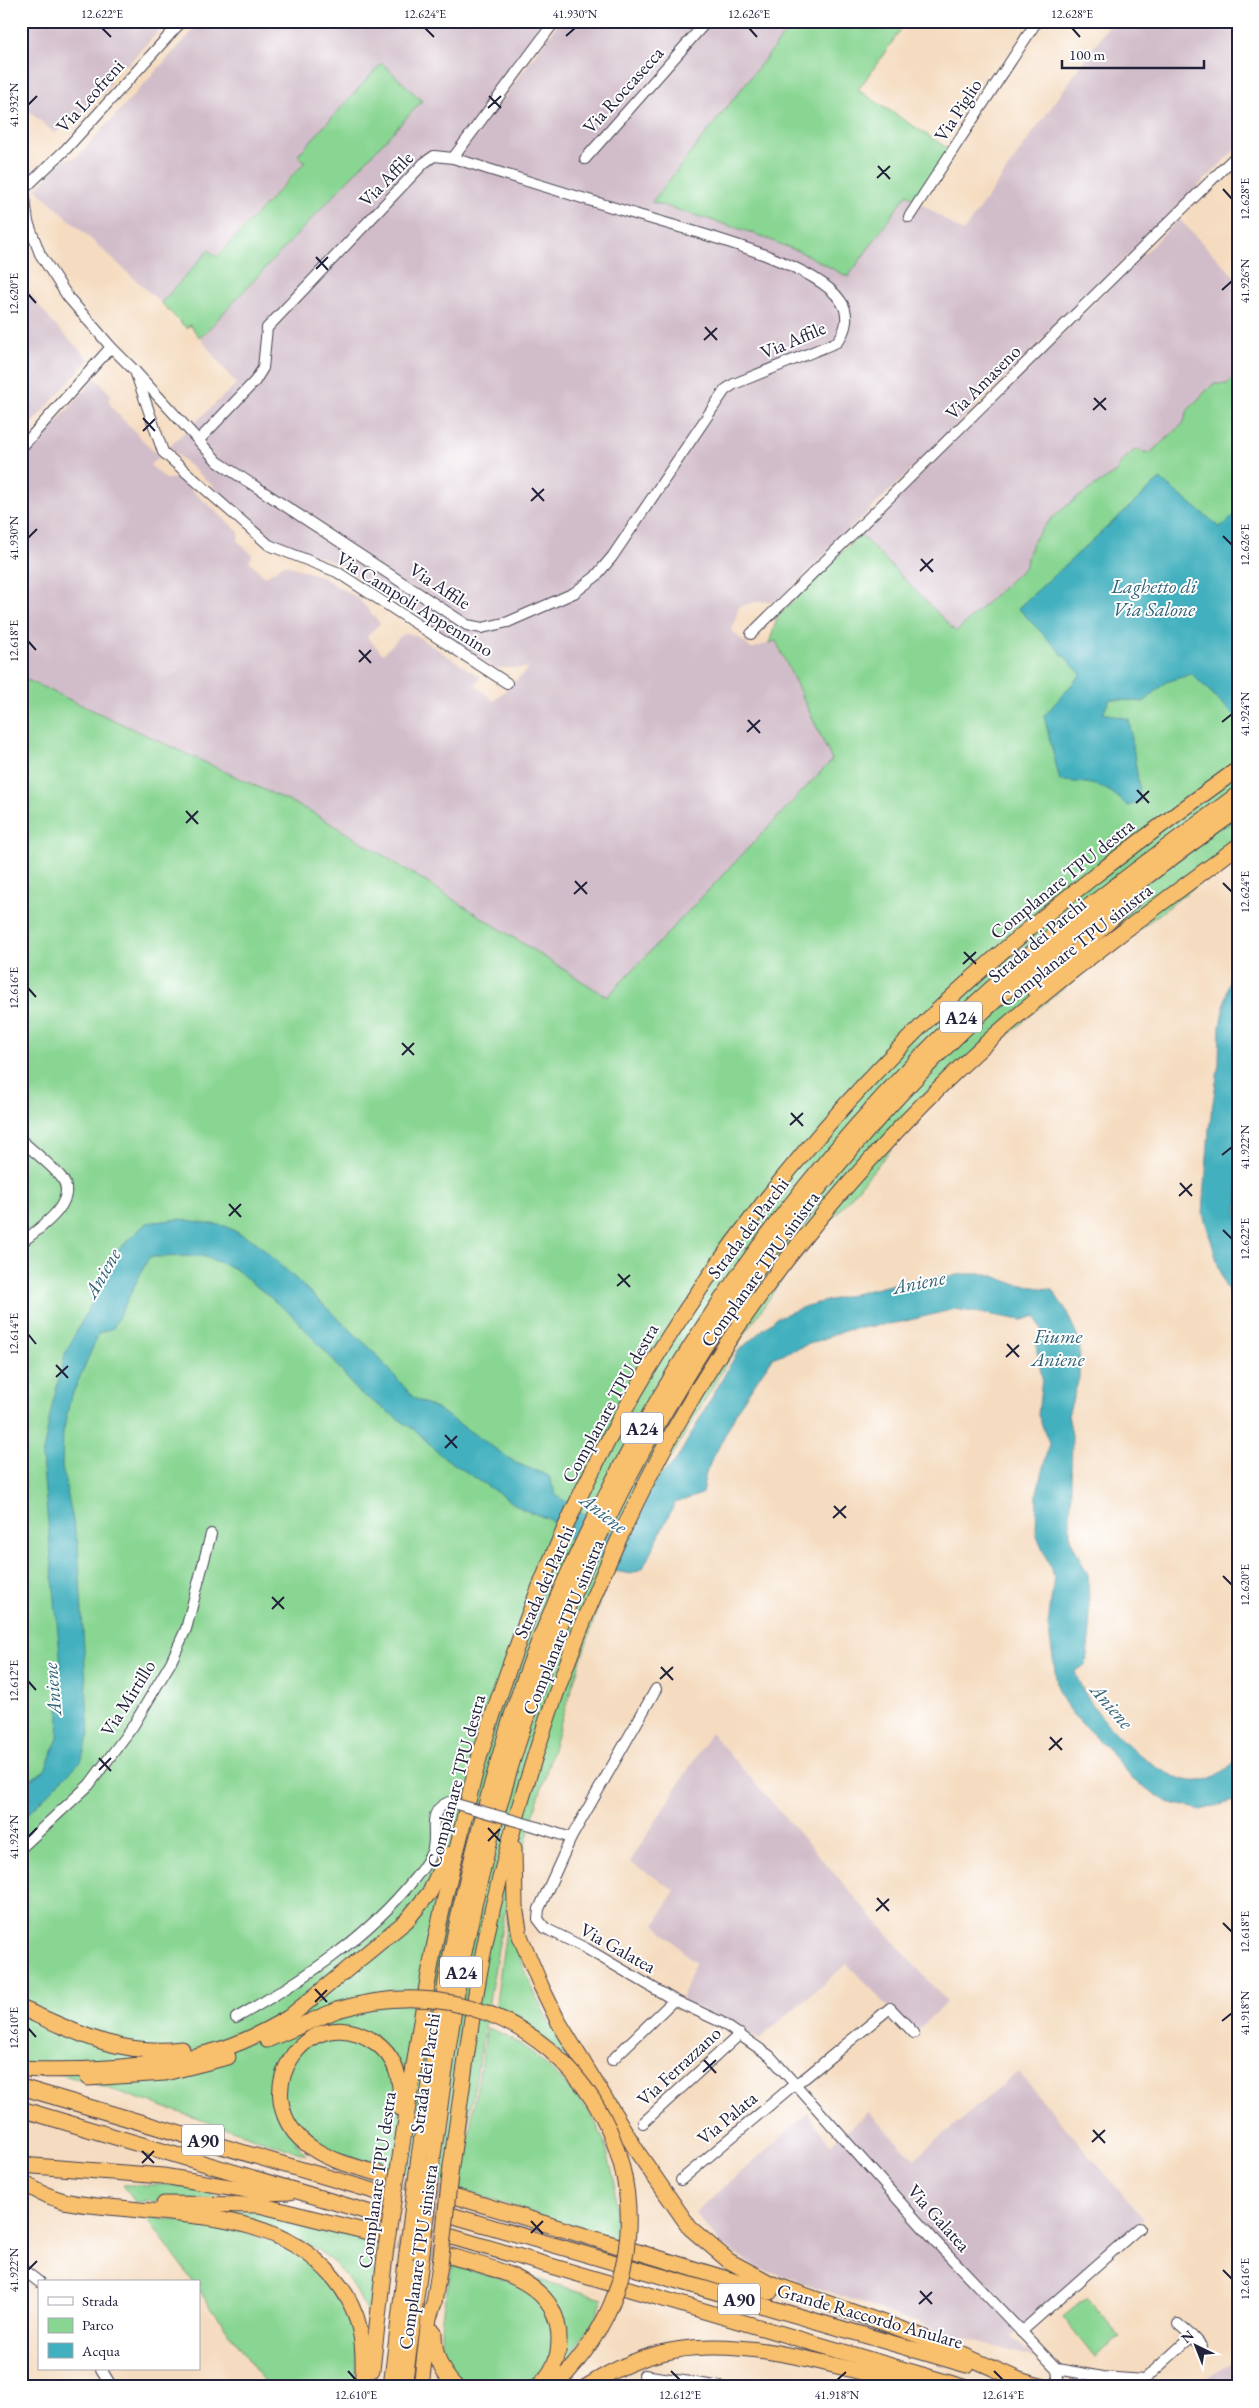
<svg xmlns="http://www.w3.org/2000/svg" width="1259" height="2408" font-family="'EB Garamond',serif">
<rect width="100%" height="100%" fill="#fff"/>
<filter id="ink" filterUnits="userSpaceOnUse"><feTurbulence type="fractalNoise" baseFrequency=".02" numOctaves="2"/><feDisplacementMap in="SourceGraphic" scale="10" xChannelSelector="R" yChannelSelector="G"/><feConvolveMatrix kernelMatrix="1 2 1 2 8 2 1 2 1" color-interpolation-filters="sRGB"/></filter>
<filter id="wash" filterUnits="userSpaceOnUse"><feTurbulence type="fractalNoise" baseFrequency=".0096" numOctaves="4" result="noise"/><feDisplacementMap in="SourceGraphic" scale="20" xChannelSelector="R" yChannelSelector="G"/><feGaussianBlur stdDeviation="1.12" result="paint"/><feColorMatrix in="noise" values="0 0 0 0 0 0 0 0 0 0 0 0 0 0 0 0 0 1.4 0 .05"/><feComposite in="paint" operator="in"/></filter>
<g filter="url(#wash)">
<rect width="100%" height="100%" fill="#f5dcc0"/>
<g fill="#d1bdc9">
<path d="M21,21h145v2l-38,41 -12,1 -11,11 6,7 -34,35h-8l-14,16 -34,-30z"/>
<path d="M202,21h349l-86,129 95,-129h235l-143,181 98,30 55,22 43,22 59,-82 56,38 149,-211h126v126l-460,454 -22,1 -17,5 -7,23 19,19 24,-8 25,52 38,66 -231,239 -200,-128 -95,-58 -291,-135v-215l75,-84 16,18 -4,2 4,10 47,49 -9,8 16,14 12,-1 61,54 -1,9 15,14 -4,6 16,16 19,-13 36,12 39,23 21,24 -13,14 16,17 19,-19 5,-2 8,2 65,42 -5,8 19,16 38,-36 -7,3h-31l-155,-104 -68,-26 -102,-91 67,-63 -36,-46 222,-237 -123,54 6,6 -89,96 -7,-6 -48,52 -125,-114 28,-30 12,-1z"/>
<path d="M1179,219l59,61v94l-11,10 -39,26 -5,14 -33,29 -29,9 -5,10 -61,42 -28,52 -71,66 -96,-98z"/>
<path d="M21,276l9,17 21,28 38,38 -68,77z"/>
<path d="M711,1733l236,269 -33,31 -67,-69 -88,75 -78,-40 14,-36 -40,-39 20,-34 -45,-28z"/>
<path d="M1018,2072l126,147 -132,118 23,21 -94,-27 -189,-66 -31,-21 -26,-31 113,-100 22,31 39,-32 45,47z"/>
<path d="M1238,2358v29h-44z"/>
</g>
<g fill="#89d693" stroke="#567c67">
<path d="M795,21h106l-4,7 3,3 -42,59 94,61 -33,50 -12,-7 -59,83 -43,-23 -55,-22 -98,-30z"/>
<path d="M382,63l40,38 -222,237 -10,-13 -4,3 -25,-25 48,-53 8,7 88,-95 -7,-7z"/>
<path d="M1238,374v479l-202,157 -117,106 -133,158 -50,73 -103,175 -30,70 -41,126 -59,202 -46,267 -163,-46 12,14 -211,-71 -74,-21v-1386l291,135 95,58 200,127 225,-237 -56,-119 -7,2 9,-27 82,-82 96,98 70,-66c2,-42 58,-72 90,-94l5,-10 14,-12 15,3 33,-29 5,-14 25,-26h14z"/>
<path d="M509,1907c8,62 37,113 71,165l-33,-32 -52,-30z"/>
<path d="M487,2028c25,8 45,23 63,41 12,11 24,23 34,36 28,36 35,91 31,135l-155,-51z"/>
<path d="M123,2185h53l51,14 -92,3z"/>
<path d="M224,2208l52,6 100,28 -4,86c-29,-94 -98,-98 -181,-119z"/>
<path d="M146,2216l85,12 55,18 44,32 26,49v60h-88l-69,-97v-8h-6z"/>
<path d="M452,2266l52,13 24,11 25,32c-2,29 2,47 -27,65h-59c-41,-28 -23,-81 -15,-121z"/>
<path d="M518,2274l85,24 -7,18 -38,60 7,-45z"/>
<path d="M1087,2297l33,40 -25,20 -32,-40z"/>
</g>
<g fill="#42b0be" stroke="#32697c">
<path d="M1160,479l60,48 18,-14v206l-46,-45 -26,8 -22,20 -34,-3 -7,14 26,6 12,82 -13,5c-25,-23 -34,-23 -68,-25l-16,-65 37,-42 -63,-66z"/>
<path d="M1238,962v344l-14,-22 -21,-70 6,-85 10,-66 1,-37 10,-50z"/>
<path d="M180,1219l45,7 31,16 116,108 42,48 28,14 74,51 33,13 7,19 63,43 34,-53 24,-26 61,-108 38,-33 30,-12 100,-25 60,-7h22l24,9 40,7 14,20 14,33 -1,35 -11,37 4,20 -2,103 18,38 2,55 -4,34 -11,6c10,38 75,105 116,110 20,2 33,-10 47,-22v40l-37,11 -34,-8 -35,-23 -24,-30 -37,-36 -13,-22 -10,-66 6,-48 -18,-44 1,-41 12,-49 -11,-28 4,-37 -6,-33 6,-12 -6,-17 -14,4 -67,-11 -53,13 -55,8 -75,28 -33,49 -33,65 -4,22 -27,9 -32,65 -12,6 -17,-3 -51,-37 -14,-15 -27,-10 -80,-53 -26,-25 -60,-41 -23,-30 -40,-44 -59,-48 -32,-12 -53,1 -36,71 -14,5 -29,67 -7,33 -1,34 16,78 11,190 -8,26 -60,60v-35l24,-16 13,-32 3,-72 -19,-208 9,-48 14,-56 55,-106 26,-25z"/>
</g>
</g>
<g filter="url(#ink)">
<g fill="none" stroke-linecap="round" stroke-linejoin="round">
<g stroke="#cbb7a5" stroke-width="15" stroke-dasharray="15 8" stroke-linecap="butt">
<path d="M384,2175l73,22"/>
<path d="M384,2194l70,22"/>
<path d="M381,2216l71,21"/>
<path d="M376,2234l74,22"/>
</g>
<g stroke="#423e4f" stroke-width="12">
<g id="minor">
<path d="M453,158l102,-137"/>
<path d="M585,159l122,-138"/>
<path d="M21,170l7,52 12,32 28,43 43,50 24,24 28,81 106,93 68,27 170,111"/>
<path d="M21,192l45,-43 116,-128"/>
<path d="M909,217l128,-196"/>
<path d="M135,371l83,91 249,163 15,3 26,-6 66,-29 21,-16 17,-20 113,-167 9,-6 103,-42c10,-12 13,-29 3,-42 -28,-40 -157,-71 -205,-86 -61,-18 -121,-37 -182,-56l-19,-2 -10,7 -157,165 -4,40 -8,13 -56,59"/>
<path d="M21,448l90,-101"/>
<path d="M751,634l487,-480"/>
<path d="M21,1140c13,12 29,24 40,37 20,25 -24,53 -40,66"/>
<path d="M534,1826l37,12 -32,71 -1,10 7,9 42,21 87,51 47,22 49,34 164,184 123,129 1,9"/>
<path d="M571,1838l85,-149"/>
<path d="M21,1848l68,-63 44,-59 38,-64 15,-33 25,-95"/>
<path d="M236,2018c65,-37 132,-80 179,-140 7,-9 15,-18 18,-30 4,-18 -7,-37 16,-46"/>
<path d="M612,2060l62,-60"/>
<path d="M643,2123l97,-89"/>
<path d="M681,2180l115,-97 9,-5 85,-70 24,25"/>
<path d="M21,2268l18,14"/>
<path d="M1021,2332l118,-104"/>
<path d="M1192,2336l9,10"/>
<path d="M101,2369l11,18"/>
<path d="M1057,2369l46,8 41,3 48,-44 -14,-12"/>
<path d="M644,2375l78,12"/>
</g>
</g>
<g stroke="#423e4f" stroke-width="17">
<g id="highway">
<path d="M1034,990l103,-94"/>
<path d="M514,1848l1,58 5,30 21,50 17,35 80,132 52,75 39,33 41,22 148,52 106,47"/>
<path d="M21,2008c56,25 98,48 161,41"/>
<path d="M267,2040l70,-30"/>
<path d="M21,2069c59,3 137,-2 194,-18 26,-7 50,-20 73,-33l118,-97 24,-29 17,-38"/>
<path d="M88,2078l77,-5 63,-16"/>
<path d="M21,2087l363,107"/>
<path d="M21,2109l360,107"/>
<path d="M401,2151c11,-69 20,-139 34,-208 7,-35 16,-71 25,-106 6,-27 12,-55 20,-82 34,-109 75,-217 130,-318 87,-163 210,-318 345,-443 88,-82 185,-154 283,-225"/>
<path d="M419,2156c11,-70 20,-142 34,-212 14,-73 34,-145 55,-216 19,-63 46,-125 74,-184 95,-202 223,-379 385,-533 84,-80 178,-148 271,-217"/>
<path d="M432,2162c11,-73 19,-147 34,-219 14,-69 32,-138 54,-206 82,-258 230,-492 420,-684 91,-91 194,-169 298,-243"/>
<path d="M21,2165l142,11 103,17 24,-1"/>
<path d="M451,2166c14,-95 24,-192 48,-284 40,-158 97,-311 176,-454 70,-126 167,-245 270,-346 89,-88 193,-161 293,-236"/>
<path d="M384,2175c-23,-7 -52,-13 -72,-27 -73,-49 -5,-154 64,-105 22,16 26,40 24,65"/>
<path d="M21,2181c37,26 67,23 109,28 72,8 152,8 203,68 28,32 33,68 29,110"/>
<path d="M457,2197l313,95"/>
<path d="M164,2204l95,1 117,29"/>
<path d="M454,2216l513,149"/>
<path d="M452,2237l511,150"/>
<path d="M450,2256c44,13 110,25 109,84 0,18 -7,35 -22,47"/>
<path d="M434,2332c0,22 6,39 22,55"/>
<path d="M372,2370l14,-123"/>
<path d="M1015,2379l29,8"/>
<path d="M391,2387l16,-134"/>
<path d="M404,2387l17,-126"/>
<path d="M421,2387l8,-69 5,-15 6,-38"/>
<path d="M554,2387l13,-14"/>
<path d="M586,2387c28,-18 57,-32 90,-37 76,-13 169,19 243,37"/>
</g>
</g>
<use href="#minor" stroke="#fff" stroke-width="10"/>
<use href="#highway" stroke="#f8bf6c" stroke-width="15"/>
<g stroke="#423e4f" stroke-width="12" stroke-linecap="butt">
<path id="minor-bridge" d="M449,1802l85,24"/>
</g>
<g stroke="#423e4f" stroke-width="17" stroke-linecap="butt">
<g id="highway-bridge">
<path d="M337,2010c223,-68 385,190 230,363"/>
<path d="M386,2247l15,-96"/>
<path d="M407,2253l12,-97"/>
<path d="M421,2261l11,-99"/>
<path d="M440,2265l11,-99"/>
</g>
</g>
<use href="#minor-bridge" stroke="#fff" stroke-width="10"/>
<use href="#highway-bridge" stroke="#f8bf6c" stroke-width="15"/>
</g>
</g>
<path fill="none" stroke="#22223b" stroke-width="2" d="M102,28l9,9M425,28l9,9M749,28l8,9M1072,28l8,9M566,36l9,-8M489,96l12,12M28,105l9,-9M488,108l13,-12M878,166l12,13M877,178l13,-12M1223,189l9,10M316,257l12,13M316,269l12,-12M1222,290l10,-9M28,294l8,9M705,327l12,13M704,340l13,-12M1094,398l12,12M1093,410l13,-12M143,418l12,13M143,431l12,-12M532,488l12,13M531,501l13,-12M1223,536l9,9M28,538l9,-9M921,559l12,13M920,571l13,-12M28,641l8,9M359,650l12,13M359,662l12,-12M748,720l12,13M1222,722l10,-8M747,732l13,-12M1137,790l12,13M1136,803l13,-12M186,811l12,13M186,823l12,-12M575,881l12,13M1223,883l9,9M574,894l13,-12M964,952l12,12M963,964l13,-12M28,988l8,9M402,1043l12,12M402,1055l12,-12M791,1113l12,13M790,1125l13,-12M1222,1155l10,-8M1180,1183l12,13M1179,1196l13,-12M229,1204l12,13M229,1216l12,-12M1223,1230l9,9M618,1274l12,13M617,1286l13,-11M28,1334l8,10M1007,1344l12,13M1006,1357l13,-12M56,1365l12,13M56,1377l12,-11M445,1435l12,13M445,1448l12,-12M834,1506l12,12M833,1518l13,-12M1223,1576l9,9M272,1597l12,12M272,1609l12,-12M661,1667l12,13M660,1679l13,-12M28,1681l8,9M1050,1737l12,13M1049,1750l13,-12M99,1758l12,13M99,1770l12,-12M488,1828l12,13M28,1837l9,-9M488,1841l12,-12M877,1898l12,13M876,1911l13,-12M1223,1923l9,9M315,1989l12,13M315,2002l12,-12M1222,2021l10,-8M28,2028l8,9M704,2060l12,13M703,2072l13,-12M1093,2130l12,13M1092,2142l13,-12M142,2151l12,12M142,2163l12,-12M531,2221l12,13M531,2233l12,-12M28,2270l9,-9M1223,2270l9,9M920,2291l12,13M919,2304l13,-12M348,2371l8,9M671,2371l9,9M994,2371l9,9M837,2380l9,-8"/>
<g text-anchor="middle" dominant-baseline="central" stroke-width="4" stroke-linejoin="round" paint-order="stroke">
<g fill="#fff" stroke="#646476" stroke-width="1">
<rect x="940" y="1001.5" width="42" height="31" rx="4"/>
<rect x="621" y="1412.5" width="42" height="31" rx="4"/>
<rect x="440" y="1956.5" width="42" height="31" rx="4"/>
<rect x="182" y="2124.5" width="42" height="31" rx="4"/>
<rect x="718" y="2283.5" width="42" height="31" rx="4"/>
</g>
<g font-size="18" font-weight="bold" fill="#22223b">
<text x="961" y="1017">A24</text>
<text x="642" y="1428">A24</text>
<text x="461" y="1972">A24</text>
<text x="203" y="2140">A90</text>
<text x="739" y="2299">A90</text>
</g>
<g font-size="19" fill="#22223b" stroke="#fff">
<text transform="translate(623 90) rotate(-48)">Via Roccasecca</text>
<text transform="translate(90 96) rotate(-48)">Via Leofreni</text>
<text transform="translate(958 110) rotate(-57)">Via Piglio</text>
<text transform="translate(386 179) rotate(-46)">Via Affile</text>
<text transform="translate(793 340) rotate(-23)">Via Affile</text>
<text transform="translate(983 382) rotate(-45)">Via Amaseno</text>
<text transform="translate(440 586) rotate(33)">Via Affile</text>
<text transform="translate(415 604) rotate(32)">Via Campoli Appennino</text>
<text transform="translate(1062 879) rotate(-39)">Complanare TPU destra</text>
<text transform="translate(1037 940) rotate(-40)">Strada dei Parchi</text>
<text transform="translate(1076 945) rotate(-38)">Complanare TPU sinistra</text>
<text transform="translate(748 1228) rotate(-53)">Strada dei Parchi</text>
<text transform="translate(760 1269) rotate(-54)">Complanare TPU sinistra</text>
<text transform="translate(610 1403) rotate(-61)">Complanare TPU destra</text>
<text transform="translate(544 1582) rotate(-66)">Strada dei Parchi</text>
<text transform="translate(563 1627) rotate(-68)">Complanare TPU sinistra</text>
<text transform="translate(128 1698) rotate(-58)">Via Mirtillo</text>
<text transform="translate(456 1781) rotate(-75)">Complanare TPU destra</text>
<text transform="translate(618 1948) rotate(29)">Via Galatea</text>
<text transform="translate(679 2066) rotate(-43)">Via Ferrazzano</text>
<text transform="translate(425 2073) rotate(-82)">Strada dei Parchi</text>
<text transform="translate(727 2118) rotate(-40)">Via Palata</text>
<text transform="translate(377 2180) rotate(-82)">Complanare TPU destra</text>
<text transform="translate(939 2218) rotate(48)">Via Galatea</text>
<text transform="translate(418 2257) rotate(-82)">Complanare TPU sinistra</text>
<text transform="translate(870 2316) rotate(16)">Grande Raccordo Anulare</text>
</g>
<g font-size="20" font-style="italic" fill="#306276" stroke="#fff">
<text x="1154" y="586">Laghetto di<tspan x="1154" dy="23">Via Salone</tspan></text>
<text transform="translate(102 1273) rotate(-60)">Aniene</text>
<text transform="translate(919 1282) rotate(-11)">Aniene</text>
<text x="1058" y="1336">Fiume<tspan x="1058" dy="23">Aniene</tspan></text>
<text transform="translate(604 1513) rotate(38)">Aniene</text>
<text transform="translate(52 1689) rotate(-95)">Aniene</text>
<text transform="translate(1112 1706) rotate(49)">Aniene</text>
</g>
</g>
<rect width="1259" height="2408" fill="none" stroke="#fff" stroke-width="55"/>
<rect x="38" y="2280" width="162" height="90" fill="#ffffff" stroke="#a7a7b1"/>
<rect x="48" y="2297" width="25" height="8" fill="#ffffff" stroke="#a7a7b1"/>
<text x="82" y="2306" font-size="15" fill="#22223b">Strada</text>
<rect x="48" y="2318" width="25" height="15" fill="#89d693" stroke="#a7a7b1"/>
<text x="82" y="2330" font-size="15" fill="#22223b">Parco</text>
<rect x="48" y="2343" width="25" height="15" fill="#42b0be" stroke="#a7a7b1"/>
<text x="82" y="2356" font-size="15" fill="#22223b">Acqua</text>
<g transform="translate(1196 2346) rotate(317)" stroke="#ffffff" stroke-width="4" paint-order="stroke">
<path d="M0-4L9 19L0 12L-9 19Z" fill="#22223b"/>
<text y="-8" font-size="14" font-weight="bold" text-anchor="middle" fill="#22223b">N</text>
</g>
<path d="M1062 60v8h142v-8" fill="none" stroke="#22223b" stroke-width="2.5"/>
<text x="1069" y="60" font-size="15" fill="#22223b" stroke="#ffffff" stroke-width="4" paint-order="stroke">100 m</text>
<rect x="28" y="28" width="1204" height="2352" fill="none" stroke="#22223b" stroke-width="2"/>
<g font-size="12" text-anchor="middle" fill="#22223b">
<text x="102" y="18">12.622°E</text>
<text x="425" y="18">12.624°E</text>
<text x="575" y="18">41.930°N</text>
<text x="749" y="18">12.626°E</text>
<text x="1072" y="18">12.628°E</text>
<text transform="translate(14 105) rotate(-90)" y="4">41.932°N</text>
<text transform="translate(1245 199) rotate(-90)" y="4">12.628°E</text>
<text transform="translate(1245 281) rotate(-90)" y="4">41.926°N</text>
<text transform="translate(14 294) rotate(-90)" y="4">12.620°E</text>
<text transform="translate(14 538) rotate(-90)" y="4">41.930°N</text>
<text transform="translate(1245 545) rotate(-90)" y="4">12.626°E</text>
<text transform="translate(14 641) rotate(-90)" y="4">12.618°E</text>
<text transform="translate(1245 714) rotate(-90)" y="4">41.924°N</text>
<text transform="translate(1245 892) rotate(-90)" y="4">12.624°E</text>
<text transform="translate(14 988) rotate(-90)" y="4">12.616°E</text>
<text transform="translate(1245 1147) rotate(-90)" y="4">41.922°N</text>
<text transform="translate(1245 1239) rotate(-90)" y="4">12.622°E</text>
<text transform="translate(14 1334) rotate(-90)" y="4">12.614°E</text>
<text transform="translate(1245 1585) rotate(-90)" y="4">12.620°E</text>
<text transform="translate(14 1681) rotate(-90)" y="4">12.612°E</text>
<text transform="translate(14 1837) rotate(-90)" y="4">41.924°N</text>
<text transform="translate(1245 1932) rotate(-90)" y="4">12.618°E</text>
<text transform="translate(1245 2013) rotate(-90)" y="4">41.918°N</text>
<text transform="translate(14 2028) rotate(-90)" y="4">12.610°E</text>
<text transform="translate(14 2270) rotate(-90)" y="4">41.922°N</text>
<text transform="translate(1245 2279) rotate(-90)" y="4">12.616°E</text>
<text x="356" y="2399">12.610°E</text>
<text x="680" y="2399">12.612°E</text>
<text x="837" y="2399">41.918°N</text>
<text x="1003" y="2399">12.614°E</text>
</g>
</svg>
